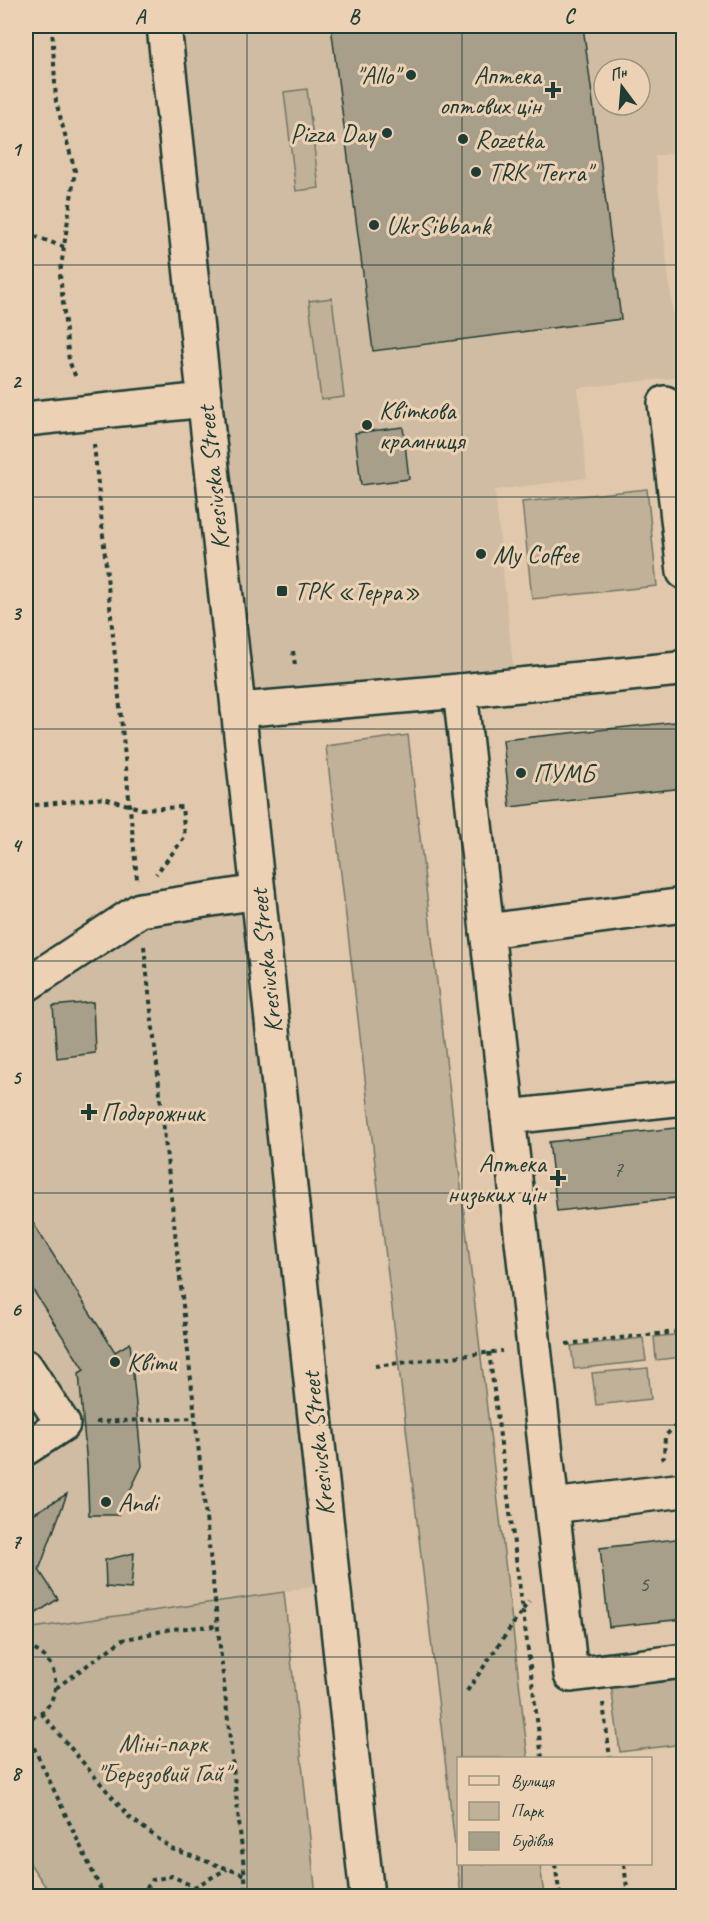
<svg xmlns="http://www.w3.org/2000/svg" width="709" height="1922" viewBox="0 0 709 1922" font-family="Caveat,sans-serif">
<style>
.built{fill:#d0bca2;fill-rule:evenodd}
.green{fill:#c0b198;stroke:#707766;stroke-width:1.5}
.building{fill:#a79f89;stroke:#1f3d34;stroke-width:1.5}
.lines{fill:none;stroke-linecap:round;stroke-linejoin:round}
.minor-casing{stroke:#1f3d34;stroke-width:38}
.path{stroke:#1f3d34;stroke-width:4;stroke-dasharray:4.5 4.5;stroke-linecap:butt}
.minor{stroke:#edd1b4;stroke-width:33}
.grid{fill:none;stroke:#1f3d34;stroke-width:1.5;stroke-opacity:0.55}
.poi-dot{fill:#1f3d34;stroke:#edd1b4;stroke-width:2}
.labels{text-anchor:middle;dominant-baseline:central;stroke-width:6;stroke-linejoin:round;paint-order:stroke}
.number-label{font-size:22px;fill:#415649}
.poi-label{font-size:26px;fill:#1f3d34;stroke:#edd1b4;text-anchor:start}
.street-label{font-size:26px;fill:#1f3d34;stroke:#edd1b4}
.park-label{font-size:26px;fill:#2f493e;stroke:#edd1b4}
.neatline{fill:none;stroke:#1f3d34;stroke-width:2}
.grid-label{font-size:20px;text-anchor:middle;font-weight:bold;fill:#1f3d34}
</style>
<rect width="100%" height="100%" fill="#e1c8ac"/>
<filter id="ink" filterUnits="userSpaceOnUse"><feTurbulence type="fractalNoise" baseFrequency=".0167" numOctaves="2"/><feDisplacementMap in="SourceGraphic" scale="12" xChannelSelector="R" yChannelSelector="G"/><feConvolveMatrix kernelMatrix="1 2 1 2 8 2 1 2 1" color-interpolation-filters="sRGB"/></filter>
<g filter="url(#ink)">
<g class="built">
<path d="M 181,26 L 683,26 L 683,152 L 655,156 L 680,377 L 578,388 L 587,478 L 495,490 L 517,705 L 254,729 ZM 604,69 L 640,69 L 640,105 L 604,105 Z"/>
<path d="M 258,892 L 333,1582 L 284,1592 L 26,1629 L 26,985 L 140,910 Z"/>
</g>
<g class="green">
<path d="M 307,89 L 319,188 L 296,191 L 284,92 Z"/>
<path d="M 332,298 L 344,397 L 321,400 L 309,301 Z"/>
<path d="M 647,489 L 657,586 L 532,599 L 522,502 Z"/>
<path d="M 408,735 L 528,1758 L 458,1758 L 458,1864 L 540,1864 L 544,1896 L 461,1896 L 326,746 Z"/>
<path d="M 683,1334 L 683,1357 L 656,1360 L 654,1337 Z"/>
<path d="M 643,1338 L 646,1361 L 574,1369 L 571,1346 Z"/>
<path d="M 648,1368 L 651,1399 L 596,1405 L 592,1373 Z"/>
<path d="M 284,1592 L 316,1896 L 52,1896 L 26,1858 L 26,1629 Z"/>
<path d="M 683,1668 L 683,1744 L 620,1752 L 610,1678 Z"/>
</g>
<g class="building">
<path d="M 331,26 L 583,26 L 621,319 L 373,351 Z"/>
<path d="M 403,427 L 409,479 L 361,485 L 355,433 Z"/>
<path d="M 684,721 L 684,788 L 510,807 L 503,740 Z"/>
<path d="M 93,1002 L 95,1053 L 57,1058 L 53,1006 Z"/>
<path d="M 684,1127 L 684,1197 L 557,1211 L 549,1142 Z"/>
<path d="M 26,1212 L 115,1352 L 130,1343 L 142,1466 L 118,1515 L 89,1515 L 87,1466 L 79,1373 L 84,1370 L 26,1279 Z"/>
<path d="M 67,1494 L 39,1570 L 58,1599 L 26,1620 L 26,1518 Z"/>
<path d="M 684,1538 L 684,1619 L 609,1627 L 600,1548 Z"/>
<path d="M 134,1553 L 131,1589 L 106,1587 L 105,1560 Z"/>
</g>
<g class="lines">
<g class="minor-casing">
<g id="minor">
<path d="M 164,26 L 367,1896"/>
<path d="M 665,403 L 684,572"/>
<path d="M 26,419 L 205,400"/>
<path d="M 460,691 L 679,669 L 684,666"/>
<path d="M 238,710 L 460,691 L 571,1675 L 684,1661"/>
<path d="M 487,931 L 684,905"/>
<path d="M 26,985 L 140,910 L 258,892"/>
<path d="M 508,1117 L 684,1098"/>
<path d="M 26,1367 L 63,1424 L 26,1448"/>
<path d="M 552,1506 L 684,1490"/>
</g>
</g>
<g class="path">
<path d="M 52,26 L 56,102 L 75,171 L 60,274 L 69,361 L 77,380"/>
<path d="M 26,233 L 64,247"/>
<path d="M 94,444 L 137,879"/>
<path d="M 293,651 L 295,665"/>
<path d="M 26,806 L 104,798 L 142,809 L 182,807 L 185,837 L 156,874"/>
<path d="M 144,946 L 247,1896"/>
<path d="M 566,1344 L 684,1331"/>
<path d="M 489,1352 L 542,1758"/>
<path d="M 375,1366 L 502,1351"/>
<path d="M 96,1422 L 195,1418"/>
<path d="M 661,1459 L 664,1457 L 665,1436 L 684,1418"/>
<path d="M 26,1647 C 65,1656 65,1711 26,1719"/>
<path d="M 56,1688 L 122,1640 L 171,1629 L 218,1626"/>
<path d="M 467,1691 L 529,1601"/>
<path d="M 603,1703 L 610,1758"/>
<path d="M 41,1713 L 129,1817 L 172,1849 L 245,1875"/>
<path d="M 26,1731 L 104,1896"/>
<path d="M 555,1864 L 560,1896"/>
<path d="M 624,1864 L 628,1896"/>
<path d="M 141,1896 L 152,1880 L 172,1876 L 194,1887"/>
<path d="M 178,1896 L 227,1869"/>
</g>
<use href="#minor" class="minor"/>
</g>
</g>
<path class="grid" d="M 247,26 L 247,1896M 462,26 L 462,1758M 26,265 L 684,265M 26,497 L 684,497M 26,729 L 684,729M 26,961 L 684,961M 26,1193 L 684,1193M 26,1425 L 684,1425M 26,1657 L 684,1657M 462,1864 L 462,1896"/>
<g class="poi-dot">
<circle cx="411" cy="75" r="6"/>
<path d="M550 81h6v6h6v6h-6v6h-6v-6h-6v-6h6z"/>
<circle cx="387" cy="133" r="6"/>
<circle cx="463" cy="139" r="6"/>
<circle cx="476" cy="172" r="6"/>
<circle cx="374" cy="225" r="6"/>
<circle cx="367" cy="425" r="6"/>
<circle cx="481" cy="554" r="6"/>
<rect x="276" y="585" width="12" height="12" rx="3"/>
<circle cx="521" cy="773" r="6"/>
<path d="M86 1103h6v6h6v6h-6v6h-6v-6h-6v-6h6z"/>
<path d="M555 1169h6v6h6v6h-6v6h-6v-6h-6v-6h6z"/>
<circle cx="115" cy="1362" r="6"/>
<circle cx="106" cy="1502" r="6"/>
</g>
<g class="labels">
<g class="number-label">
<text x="618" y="1169">7</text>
<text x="644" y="1584">5</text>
</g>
<g class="poi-label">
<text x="399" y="75" text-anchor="end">"Аllo"</text>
<text x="541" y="75" text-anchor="end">Аптека<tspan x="541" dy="30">оптових цін</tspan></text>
<text x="375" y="133" text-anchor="end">Pizza Day</text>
<text x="475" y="139">Rozetka</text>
<text x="488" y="172">TRK "Terra"</text>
<text x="386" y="225">UkrSibbank</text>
<text x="379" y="410">Квіткова<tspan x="379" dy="30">крамниця</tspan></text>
<text x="493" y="554">My Coffee</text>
<text x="294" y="591">ТРК «Терра»</text>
<text x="533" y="773">ПУМБ</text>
<text x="101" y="1112">Подорожник</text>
<text x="546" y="1163" text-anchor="end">Аптека<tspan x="546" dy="30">низьких цін</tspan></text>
<text x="127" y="1362">Квіти</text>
<text x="118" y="1502">Andi</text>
</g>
<g class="street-label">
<text transform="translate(213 478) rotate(-96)">Kresivska Street</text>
<text transform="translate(266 961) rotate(-96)">Kresivska Street</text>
<text transform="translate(318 1444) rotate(-96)">Kresivska Street</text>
</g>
<g class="park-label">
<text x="163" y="1743">Міні-парк<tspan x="163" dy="30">"Березовий Гай"</tspan></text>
</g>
</g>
<rect width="709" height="1922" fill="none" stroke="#edd1b4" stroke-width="66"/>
<rect x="457" y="1757" width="195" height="108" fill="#edd1b4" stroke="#9b9681" stroke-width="1.5"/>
<rect x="469" y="1776" width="30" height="9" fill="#edd1b4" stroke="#9b9681" stroke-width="1.5"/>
<text x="511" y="1787" font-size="18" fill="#1f3d34">Вулиця</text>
<rect x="469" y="1802" width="30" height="18" fill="#c0b198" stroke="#9b9681" stroke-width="1.5"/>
<text x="511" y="1817" font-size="18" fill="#1f3d34">Парк</text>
<rect x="469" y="1832" width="30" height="18" fill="#a79f89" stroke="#9b9681" stroke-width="1.5"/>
<text x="511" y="1847" font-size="18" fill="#1f3d34">Будівля</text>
<g transform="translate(622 87) rotate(344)"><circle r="28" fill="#edd1b4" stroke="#9b9681" stroke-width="1.5"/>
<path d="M0-4.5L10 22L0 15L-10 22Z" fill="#1f3d34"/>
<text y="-9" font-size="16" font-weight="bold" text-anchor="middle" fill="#1f3d34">Пн</text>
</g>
<rect x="33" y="33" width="643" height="1856" class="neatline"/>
<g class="grid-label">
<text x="140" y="23">A</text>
<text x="354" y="23">B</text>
<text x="569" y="23">C</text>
<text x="16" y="156">1</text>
<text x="16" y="388">2</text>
<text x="16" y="620">3</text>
<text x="16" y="852">4</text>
<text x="16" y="1084">5</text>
<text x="16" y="1316">6</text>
<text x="16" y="1548">7</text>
<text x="16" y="1780">8</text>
</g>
</svg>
